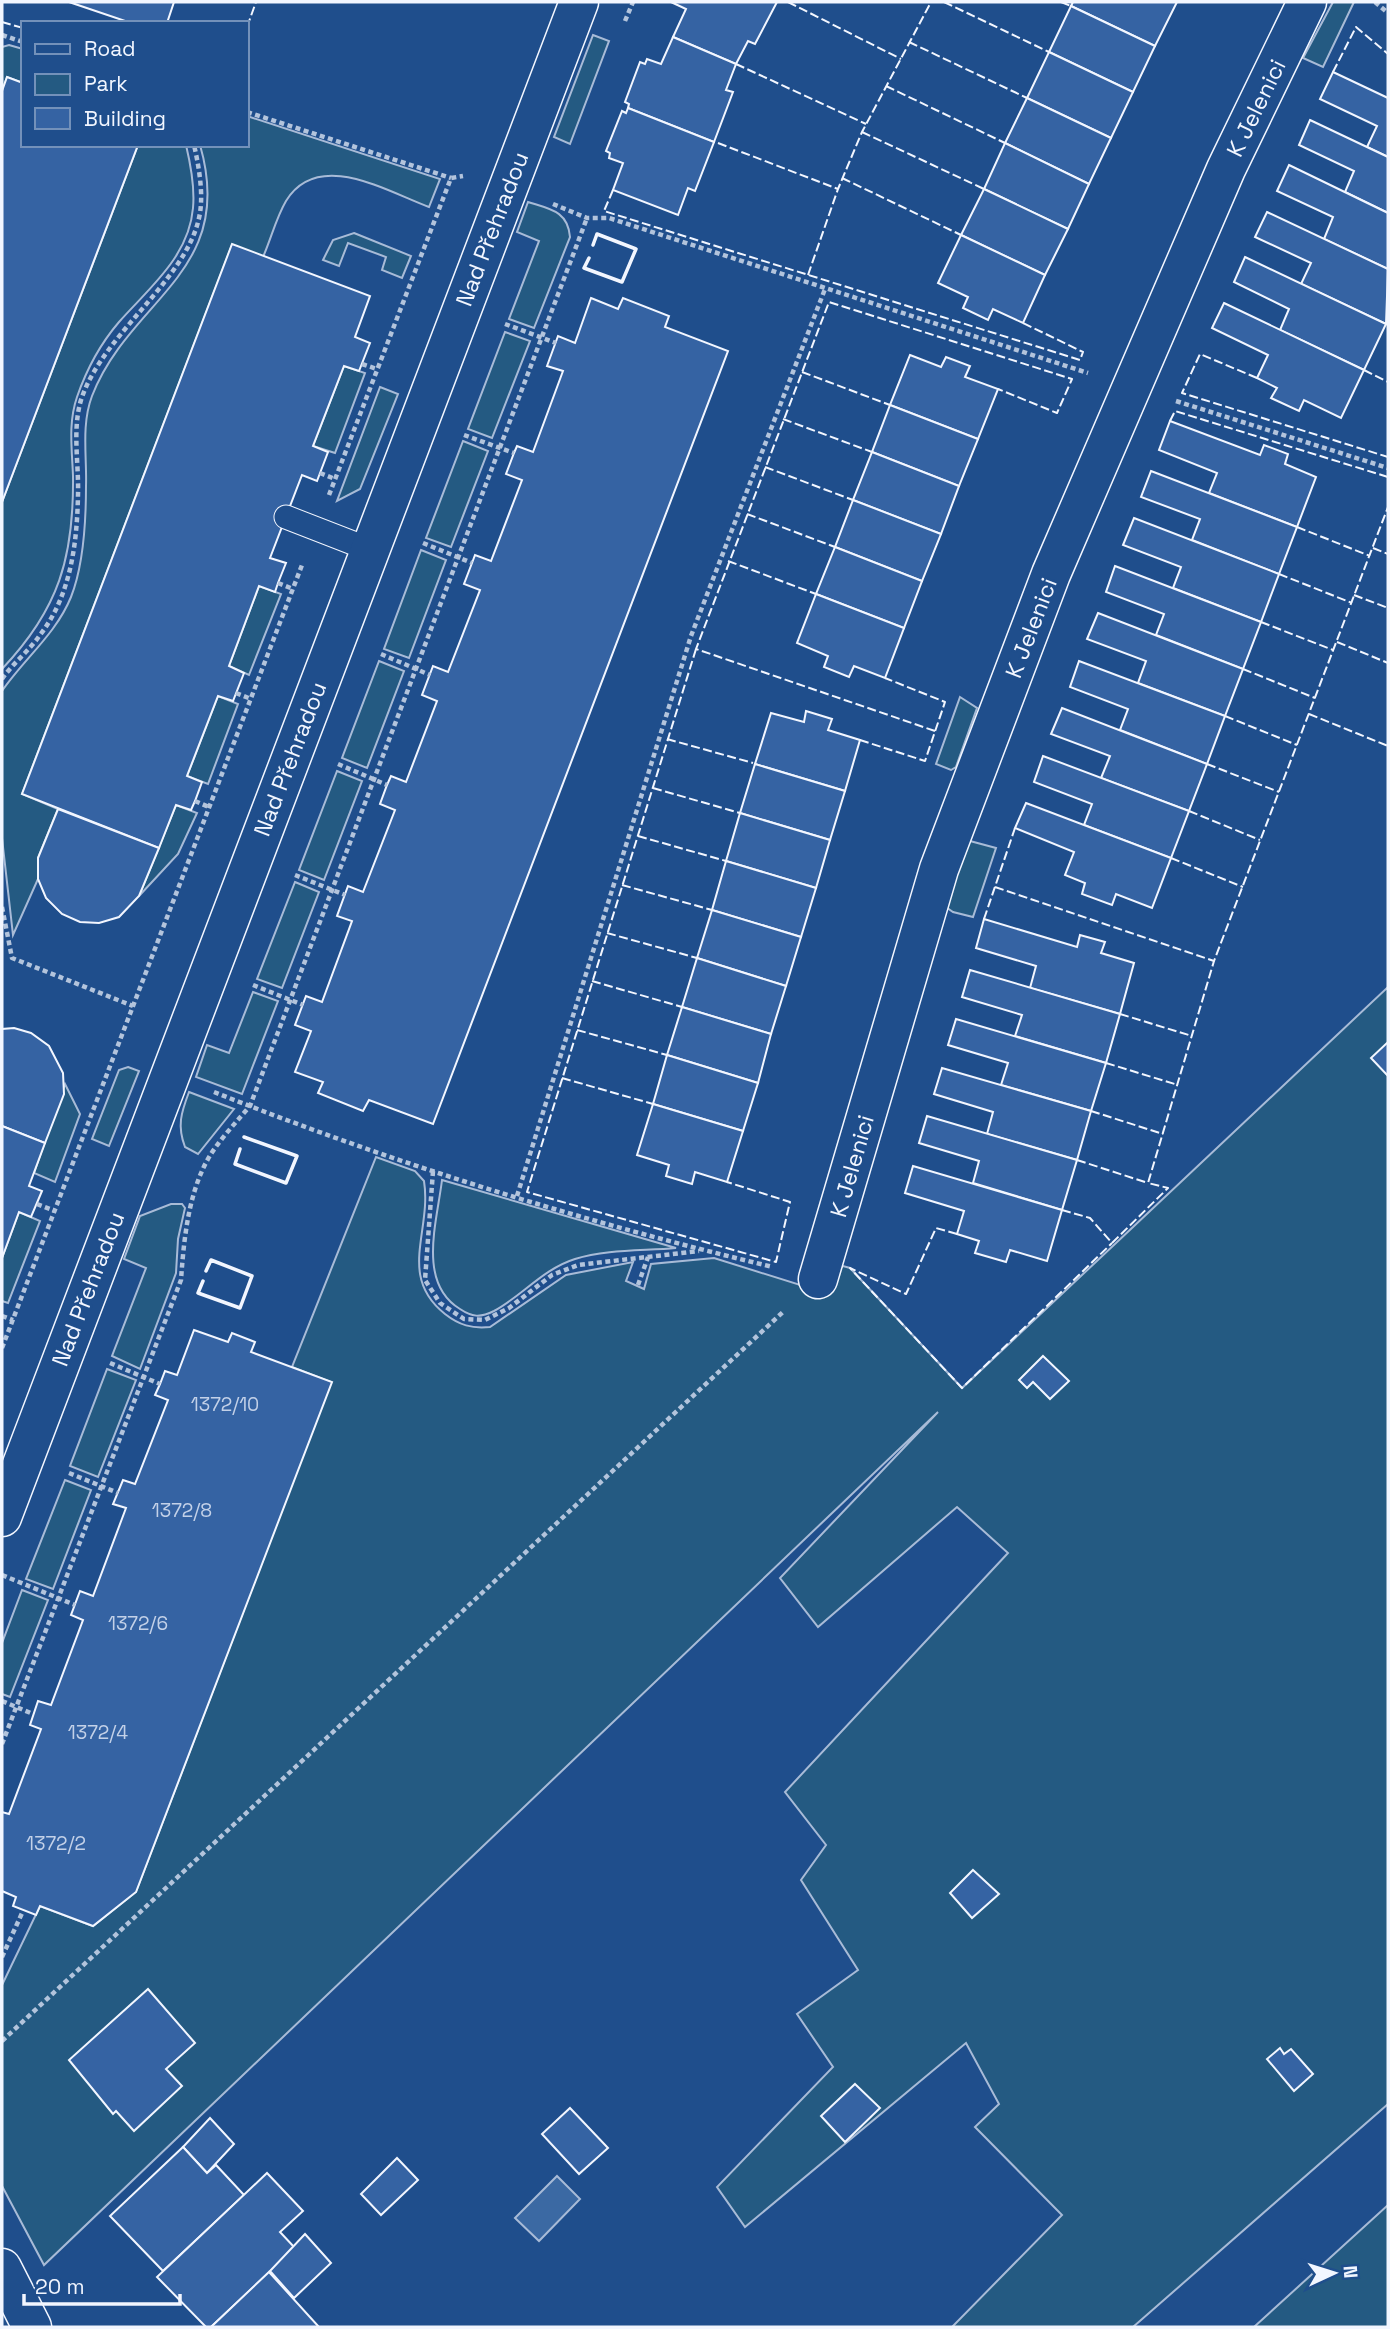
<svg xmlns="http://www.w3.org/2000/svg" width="1390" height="2329" viewBox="0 0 1390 2329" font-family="'Space Grotesk',sans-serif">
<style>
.green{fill:#245a82;stroke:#a8bbd7;stroke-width:2}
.water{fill:#3b69a3;stroke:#a8bbd7;stroke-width:2}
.building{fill:#3563a3;stroke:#f2f6ff;stroke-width:2}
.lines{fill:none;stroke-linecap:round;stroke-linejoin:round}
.lane-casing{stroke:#f2f6ff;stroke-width:25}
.street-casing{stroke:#f2f6ff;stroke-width:41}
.path{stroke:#b3c4dc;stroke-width:4.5;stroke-dasharray:5 3.5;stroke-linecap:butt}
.lane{stroke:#1f4e8c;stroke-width:23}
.street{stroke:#1f4e8c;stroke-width:38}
.fence{stroke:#f2f6ff;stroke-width:2;stroke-dasharray:9 3.5;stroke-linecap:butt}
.wall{stroke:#f2f6ff;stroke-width:3.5}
.labels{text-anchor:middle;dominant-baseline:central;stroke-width:5;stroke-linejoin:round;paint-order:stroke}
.number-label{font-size:19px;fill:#c3d1e8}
.street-label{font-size:23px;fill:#f2f6ff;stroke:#1f4e8c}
</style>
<rect width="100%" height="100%" fill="#1f4e8c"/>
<g class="green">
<path d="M 1333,2 L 1354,2 L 1323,67 L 1303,58 Z"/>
<path d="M 593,35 L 609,41 L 570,144 L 554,137 Z"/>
<path d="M 9,45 L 23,49 L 23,83 L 7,77 L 2,91 L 2,47 Z"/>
<path d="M 247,116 L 440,179 L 429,207 C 386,191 318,149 286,201 C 276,218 271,239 263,257 L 232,245 L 22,794 L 58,809 L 38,858 L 38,879 L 13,935 L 2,838 L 2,691 C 24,659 56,634 71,597 C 84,564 86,521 86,486 C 87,457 81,425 92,396 C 130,298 237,273 200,145 L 247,145 Z"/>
<path d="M 138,145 L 186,145 C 191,166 195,187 193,208 C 189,257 148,289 119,322 C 101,343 86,371 77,397 C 68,423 72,449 73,476 C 74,557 59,609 2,669 L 2,502 Z"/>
<path d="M 528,202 C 550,209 568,211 570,237 L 534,328 L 509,319 L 539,241 L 517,232 Z"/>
<path d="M 354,233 L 411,256 L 402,278 L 382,270 L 386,257 L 348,243 L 339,266 L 323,260 L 333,240 Z"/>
<path d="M 505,332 L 530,341 L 492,438 L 468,429 Z"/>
<path d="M 344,366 L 365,373 L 335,453 L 313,446 Z"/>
<path d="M 380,387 L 398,394 L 360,489 L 337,501 Z"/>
<path d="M 463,441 L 488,451 L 451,547 L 426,538 Z"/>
<path d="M 421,550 L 446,560 L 409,658 L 384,649 Z"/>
<path d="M 259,586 L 281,594 L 249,675 L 229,666 Z"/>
<path d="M 379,661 L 404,671 L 367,768 L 342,758 Z"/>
<path d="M 218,696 L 238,704 L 208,784 L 187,776 Z"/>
<path d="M 960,697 L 977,708 L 956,767 L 951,770 L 936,764 Z"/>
<path d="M 337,771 L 362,781 L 324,880 L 299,870 Z"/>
<path d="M 176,805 L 197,813 L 178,854 L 139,896 Z"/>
<path d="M 970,841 L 996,848 L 973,917 L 953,912 L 943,905 Z"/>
<path d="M 295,882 L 319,892 L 282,988 L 257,979 Z"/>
<path d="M 1388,987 L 1388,2104 L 1133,2327 L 952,2327 L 1062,2215 L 975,2127 L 999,2104 L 966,2043 L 745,2227 L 717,2187 L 833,2067 L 797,2014 L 858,1970 L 801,1880 L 826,1845 L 785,1792 L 1008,1553 L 957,1507 L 818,1627 L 780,1578 L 938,1412 L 44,2265 L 2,2186 L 2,1985 L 40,1906 L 93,1926 L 136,1892 L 331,1382 L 292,1367 L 376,1157 L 415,1171 L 424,1181 C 432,1231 397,1276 445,1314 C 459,1325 472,1329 490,1327 L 566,1275 L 633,1262 L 626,1281 L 644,1289 L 651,1264 L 714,1258 L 816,1290 L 843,1266 L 850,1268 L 962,1388 Z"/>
<path d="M 253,992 L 278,1001 L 242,1094 L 196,1077 L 207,1045 L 229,1053 Z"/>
<path d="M 128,1067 L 139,1071 L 109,1146 L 92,1139 L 119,1070 Z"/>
<path d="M 65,1084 L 80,1114 L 55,1182 L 34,1173 Z"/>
<path d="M 189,1092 L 234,1109 L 198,1154 L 185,1147 C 177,1126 181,1113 189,1092 Z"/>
<path d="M 442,1180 L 676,1248 C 644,1251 606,1249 575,1259 C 543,1269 522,1296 494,1311 C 480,1318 472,1317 460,1309 C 417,1283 437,1222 442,1180 Z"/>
<path d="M 171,1204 L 182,1204 L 185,1208 L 178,1239 L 176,1273 L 140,1369 L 112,1356 L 146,1268 L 124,1259 L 140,1216 Z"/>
<path d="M 19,1212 L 40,1221 L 8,1303 L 2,1301 L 2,1258 Z"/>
<path d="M 107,1369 L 136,1380 L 98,1477 L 70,1466 Z"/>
<path d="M 65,1480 L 91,1490 L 53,1589 L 26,1579 Z"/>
<path d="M 22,1590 L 48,1600 L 10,1697 L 2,1694 L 2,1643 Z"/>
<path d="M 1388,2205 L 1388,2327 L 1254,2327 Z"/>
</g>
<path class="water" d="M 557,2176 L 580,2199 L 539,2241 L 515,2218 Z"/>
<g class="building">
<path d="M 69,2 L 174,2 L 167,23 L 131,23 Z"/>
<path d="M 671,2 L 777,2 L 755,44 L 748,41 L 736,64 L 673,37 L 686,9 Z"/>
<path d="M 1073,2 L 1177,2 L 1155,46 L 1071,6 Z"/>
<path d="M 1071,6 L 1155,46 L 1133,92 L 1049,52 Z"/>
<path d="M 673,37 L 736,64 L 726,90 L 733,92 L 714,142 L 628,108 L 629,104 L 625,102 L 640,62 L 645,64 L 647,59 L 661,64 Z"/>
<path d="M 1049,52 L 1133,92 L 1111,138 L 1027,98 Z"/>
<path d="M 1333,72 L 1388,98 L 1388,157 L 1367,147 L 1377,126 L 1320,99 Z"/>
<path d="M 7,77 L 23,83 L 23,145 L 138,145 L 2,502 L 2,91 Z"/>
<path d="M 1027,98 L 1111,138 L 1089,184 L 1005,143 Z"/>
<path d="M 628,108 L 714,142 L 695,191 L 688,188 L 678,215 L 613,190 L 623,163 L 609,158 L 610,153 L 606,151 L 622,111 L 626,113 Z"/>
<path d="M 1310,120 L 1388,157 L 1388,213 L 1345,192 L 1354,171 L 1299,145 Z"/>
<path d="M 1005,143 L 1089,184 L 1068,229 L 984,189 Z"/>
<path d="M 1289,165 L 1388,213 L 1388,269 L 1324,239 L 1333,217 L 1277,191 Z"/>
<path d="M 984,189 L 1068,229 L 1045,275 L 961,235 Z"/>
<path d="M 1267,212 L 1388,269 L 1386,324 L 1301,284 L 1311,263 L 1255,237 Z"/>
<path d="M 961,235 L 1045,275 L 1023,323 L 993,309 L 988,320 L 963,308 L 968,297 L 938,283 Z"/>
<path d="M 232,244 L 370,296 L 355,337 L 370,343 L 359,371 L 344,366 L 313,446 L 328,452 L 317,481 L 302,475 L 270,558 L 286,563 L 278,583 L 275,592 L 259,586 L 229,666 L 244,673 L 233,701 L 218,696 L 187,776 L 202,782 L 195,801 L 191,810 L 176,805 L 159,848 L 22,794 Z"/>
<path d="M 1245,257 L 1386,324 L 1364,370 L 1280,330 L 1289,309 L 1234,282 Z"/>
<path d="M 591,298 L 618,309 L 623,298 L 669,316 L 665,327 L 728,351 L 433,1124 L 369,1100 L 363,1111 L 318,1093 L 323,1082 L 295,1072 L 311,1031 L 295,1025 L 306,996 L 322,1002 L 352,921 L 337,916 L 348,886 L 363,892 L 395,810 L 380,804 L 387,785 L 391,776 L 406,782 L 437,701 L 422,695 L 433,666 L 448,672 L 480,590 L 464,584 L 472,563 L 475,555 L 491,561 L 522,480 L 506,474 L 514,453 L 517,446 L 533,452 L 563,371 L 547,366 L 558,336 L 575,343 Z"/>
<path d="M 1224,303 L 1364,370 L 1341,418 L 1304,400 L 1299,411 L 1271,398 L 1277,388 L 1257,378 L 1268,355 L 1212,328 Z"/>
<path d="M 910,355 L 941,367 L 946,357 L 970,366 L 965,377 L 998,389 L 978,439 L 890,405 Z"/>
<path d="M 890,405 L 978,439 L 959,486 L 872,452 Z"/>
<path d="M 1170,421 L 1260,455 L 1264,445 L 1288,454 L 1285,464 L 1316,477 L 1297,527 L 1209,493 L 1217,473 L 1159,450 Z"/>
<path d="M 872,452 L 959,486 L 941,534 L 853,500 Z"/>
<path d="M 1151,471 L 1297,527 L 1279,574 L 1192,540 L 1200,519 L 1141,497 Z"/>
<path d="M 853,500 L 941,534 L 922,581 L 835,547 Z"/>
<path d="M 1134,518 L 1279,574 L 1261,622 L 1173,588 L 1181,567 L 1123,545 Z"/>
<path d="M 835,547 L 922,581 L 904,628 L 816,594 Z"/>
<path d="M 1115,566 L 1261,622 L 1243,669 L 1156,635 L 1164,614 L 1106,592 Z"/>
<path d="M 816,594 L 904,628 L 885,678 L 854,666 L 849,677 L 824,667 L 828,656 L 797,643 Z"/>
<path d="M 1098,613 L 1243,669 L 1225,716 L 1138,683 L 1146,661 L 1087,639 Z"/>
<path d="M 1079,661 L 1225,716 L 1207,764 L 1120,730 L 1128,709 L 1070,687 Z"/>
<path d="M 1062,708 L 1207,764 L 1189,811 L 1101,778 L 1110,756 L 1051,734 Z"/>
<path d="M 806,711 L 832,719 L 828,730 L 860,740 L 845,791 L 755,764 L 771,713 L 804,722 Z"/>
<path d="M 1043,756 L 1189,811 L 1171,858 L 1084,825 L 1092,804 L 1034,782 Z"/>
<path d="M 755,764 L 845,791 L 830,840 L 740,813 Z"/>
<path d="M 1026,803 L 1171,858 L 1152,908 L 1116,894 L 1112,905 L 1082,894 L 1085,883 L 1065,875 L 1074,852 L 1015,828 Z"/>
<path d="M 58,809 L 159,848 L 139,896 L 119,917 L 99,923 L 80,922 L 62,914 L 46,898 L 38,879 L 38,858 Z"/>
<path d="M 740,813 L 830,840 L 816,888 L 726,861 Z"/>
<path d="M 726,861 L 816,888 L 801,937 L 712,910 Z"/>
<path d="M 712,910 L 801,937 L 786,986 L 697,958 Z"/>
<path d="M 984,919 L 1077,947 L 1080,935 L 1105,942 L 1101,953 L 1134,963 L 1120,1014 L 1030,988 L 1036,966 L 976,948 Z"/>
<path d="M 697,958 L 786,986 L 771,1034 L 682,1007 Z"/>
<path d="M 970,970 L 1120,1014 L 1106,1063 L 1015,1036 L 1022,1015 L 962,997 Z"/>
<path d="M 682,1007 L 771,1034 L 758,1083 L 667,1055 Z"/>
<path d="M 956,1019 L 1106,1063 L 1091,1111 L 1001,1085 L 1008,1063 L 948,1045 Z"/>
<path d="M 14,1028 L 31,1033 L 49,1046 L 63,1073 L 64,1094 L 45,1143 L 2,1126 L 2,1029 Z"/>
<path d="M 1388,1042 L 1388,1076 L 1371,1058 Z"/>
<path d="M 667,1055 L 758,1083 L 743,1131 L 653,1104 Z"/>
<path d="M 942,1068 L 1091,1111 L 1077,1160 L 987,1134 L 993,1112 L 934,1094 Z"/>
<path d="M 653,1104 L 743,1131 L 727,1182 L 695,1172 L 692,1184 L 666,1176 L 669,1165 L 637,1155 Z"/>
<path d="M 927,1116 L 1077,1160 L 1062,1210 L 973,1183 L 979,1161 L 919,1143 Z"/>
<path d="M 2,1126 L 45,1143 L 29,1186 L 42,1191 L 31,1217 L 19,1212 L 2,1258 Z"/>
<path d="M 913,1166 L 1062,1210 L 1047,1261 L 1010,1250 L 1006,1262 L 975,1253 L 979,1241 L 957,1234 L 964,1211 L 905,1193 Z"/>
<path d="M 194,1330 L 228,1342 L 232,1333 L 255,1342 L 251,1352 L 332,1382 L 136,1892 L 93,1926 L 40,1906 L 36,1915 L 13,1906 L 16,1897 L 2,1891 L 2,1812 L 9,1814 L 41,1729 L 30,1725 L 38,1701 L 51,1705 L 83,1620 L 71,1615 L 80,1591 L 93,1596 L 126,1508 L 113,1504 L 123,1480 L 135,1484 L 168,1400 L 155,1395 L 160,1384 L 165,1371 L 177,1375 Z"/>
<path d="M 1043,1356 L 1069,1381 L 1050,1399 L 1033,1382 L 1027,1388 L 1019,1380 Z"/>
<path d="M 973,1870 L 999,1894 L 972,1918 L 950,1893 Z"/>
<path d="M 148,1989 L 195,2043 L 166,2069 L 182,2086 L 134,2131 L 116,2111 L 113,2114 L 69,2060 Z"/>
<path d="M 1280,2048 L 1284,2054 L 1291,2049 L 1313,2074 L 1294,2091 L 1267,2059 Z"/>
<path d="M 855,2084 L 880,2108 L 845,2142 L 821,2116 Z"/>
<path d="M 570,2108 L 608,2148 L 579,2174 L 542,2134 Z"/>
<path d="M 210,2118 L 234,2144 L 207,2173 L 183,2147 Z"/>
<path d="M 183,2147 L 207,2173 L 216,2165 L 244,2195 L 163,2271 L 110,2216 Z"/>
<path d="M 397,2158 L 418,2180 L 381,2215 L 361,2194 Z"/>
<path d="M 267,2173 L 303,2211 L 280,2232 L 295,2248 L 211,2327 L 206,2327 L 157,2277 Z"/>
<path d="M 305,2234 L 331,2263 L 294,2298 L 270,2271 Z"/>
<path d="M 269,2272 L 319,2327 L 211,2327 Z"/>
</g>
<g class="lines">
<g class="lane-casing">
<path id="lane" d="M 286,517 L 371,550"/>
</g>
<g class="street-casing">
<g id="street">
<path d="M 818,1279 L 939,869 L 1051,574 L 1226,169 L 1307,2"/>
<path d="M 2,1517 L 579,2"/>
<path d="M 2,2268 L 32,2327"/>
</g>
</g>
<g class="path">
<path d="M 1375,2 L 1388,13"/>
<path d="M 625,21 L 633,2"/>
<path d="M 2,35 L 23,42"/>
<path d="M 247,112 L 451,178"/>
<path d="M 553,204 L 587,218 L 609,218 L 1088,373"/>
<path d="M 505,324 L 556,343"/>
<path d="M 362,364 L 377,369"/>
<path d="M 1176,401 L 1388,468"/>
<path d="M 464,435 L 514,453"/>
<path d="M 320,473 L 335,479"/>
<path d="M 329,495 L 451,178 L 463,176"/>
<path d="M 423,543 L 472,563"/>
<path d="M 278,583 L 293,589"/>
<path d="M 381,654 L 430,675"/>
<path d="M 2,679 C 13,663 29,651 40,635 C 71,595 77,543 78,495 C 79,464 72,430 81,400 C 104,329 198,274 201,203 C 202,185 198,162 194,145"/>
<path d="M 236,693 L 251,699"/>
<path d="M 338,764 L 387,785"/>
<path d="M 195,801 L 209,807"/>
<path d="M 295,875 L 345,895"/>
<path d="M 2,907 L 12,958 L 133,1006"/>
<path d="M 253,985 L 303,1005"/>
<path d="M 214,1092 C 395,1164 584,1222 773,1267"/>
<path d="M 433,1171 L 425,1280 L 440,1303 L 464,1319 L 485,1320 L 509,1308 L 552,1275 L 578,1265 L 699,1251"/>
<path d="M 517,1196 L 691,636 L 825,289"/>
<path d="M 37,1204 L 55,1211"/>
<path d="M 638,1285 L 648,1257"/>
<path d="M 2,1316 L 13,1320"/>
<path d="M 2,1348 L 302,565"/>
<path d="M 110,1363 L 160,1384"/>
<path d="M 69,1473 L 118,1493"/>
<path d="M 2,1575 L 75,1605"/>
<path d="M 2,1701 L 33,1714"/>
<path d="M 2,1744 L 181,1280 C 184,1237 189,1184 215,1148 C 225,1134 238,1120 250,1106 L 587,218"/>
<path d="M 2,1957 L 23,1911"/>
<path d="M 2,2041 L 784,1311"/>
</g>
<use href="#lane" class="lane"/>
<use href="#street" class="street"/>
<g class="fence">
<path d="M 788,2 L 901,59"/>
<path d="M 944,2 L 1049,52"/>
<path d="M 1061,2 L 1071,6"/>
<path d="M 2,22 L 23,28"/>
<path d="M 247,27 L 256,2"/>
<path d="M 909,42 L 1027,98"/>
<path d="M 736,64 L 866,124"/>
<path d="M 1333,72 L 1356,27 L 1388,54"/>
<path d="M 886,86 L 1005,143"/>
<path d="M 862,132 L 984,189"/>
<path d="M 718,143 L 838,189"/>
<path d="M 842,178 L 961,235"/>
<path d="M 613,190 L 604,211 L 1080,360 L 1083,352 L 1023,323"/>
<path d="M 808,275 L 838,189 L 862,132 L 931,2"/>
<path d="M 1364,370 L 1388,382"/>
<path d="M 802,372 L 890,405"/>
<path d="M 1257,378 L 1200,354 L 1182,393 L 1388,457"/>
<path d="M 783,419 L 872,452"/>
<path d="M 1170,421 L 1175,411 L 1388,477"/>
<path d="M 765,467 L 853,500"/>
<path d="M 747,514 L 835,547"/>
<path d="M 1297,527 L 1370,556"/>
<path d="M 1373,548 L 1388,554"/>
<path d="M 728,561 L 816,594"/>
<path d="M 1279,574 L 1352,603"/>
<path d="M 1354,595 L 1388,608"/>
<path d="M 1261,622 L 1333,650"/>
<path d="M 1337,642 L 1388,663"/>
<path d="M 696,649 L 527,1192 L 776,1262 L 790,1202 L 727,1182"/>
<path d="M 1243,669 L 1315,698"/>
<path d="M 1309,714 L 1388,746"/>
<path d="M 1225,716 L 1297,745"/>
<path d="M 935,731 L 696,649 L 829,302 L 1072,379 L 1057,413 L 998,389"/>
<path d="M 667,739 L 753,763"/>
<path d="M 860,740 L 925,761 L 945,702 L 885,678"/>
<path d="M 1207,764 L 1279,792"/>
<path d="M 653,788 L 740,813"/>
<path d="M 1189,811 L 1260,840"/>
<path d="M 638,836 L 726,861"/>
<path d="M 1171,858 L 1243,887"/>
<path d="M 622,885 L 712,910"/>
<path d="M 995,887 L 1214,961 L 1388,507"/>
<path d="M 984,919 L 1015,828"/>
<path d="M 607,933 L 697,958"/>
<path d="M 592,981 L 682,1007"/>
<path d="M 1120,1014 L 1192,1036"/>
<path d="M 577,1030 L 667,1055"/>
<path d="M 1106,1063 L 1178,1085"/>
<path d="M 562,1078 L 653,1104"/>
<path d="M 1091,1111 L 1163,1134"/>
<path d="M 1077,1160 L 1148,1183"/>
<path d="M 1062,1210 L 1090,1218 L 1112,1243 L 1168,1188 L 1148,1183 L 1214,961"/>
<path d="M 957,1234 L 936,1228 L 906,1294 L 850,1268 L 962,1388 L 1112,1243"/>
</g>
<g class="wall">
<path d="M 589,258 L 584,268 L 622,282 L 636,249 L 597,234 L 593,245"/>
<path d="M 240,1149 L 235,1164 L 286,1183 L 297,1156 L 244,1137"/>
<path d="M 203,1281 L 198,1293 L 240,1308 L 252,1276 L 211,1260 L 206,1271"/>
</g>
</g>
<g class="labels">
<g class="number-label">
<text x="225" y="1404">1372/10</text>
<text x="182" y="1510">1372/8</text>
<text x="138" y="1623">1372/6</text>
<text x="98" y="1732">1372/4</text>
<text x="56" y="1843">1372/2</text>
</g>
<g class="street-label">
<text transform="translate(1256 108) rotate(-64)">K Jelenici</text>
<text transform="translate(492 229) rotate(-69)">Nad Přehradou</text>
<text transform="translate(1031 628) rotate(-69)">K Jelenici</text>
<text transform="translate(290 759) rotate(-69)">Nad Přehradou</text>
<text transform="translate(852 1166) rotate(-74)">K Jelenici</text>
<text transform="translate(88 1289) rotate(-69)">Nad Přehradou</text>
</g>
</g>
<rect width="1390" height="2329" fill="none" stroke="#f2f6ff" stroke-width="7"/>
<rect x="21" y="21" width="228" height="126" fill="#1f4e8c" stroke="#7391ba" stroke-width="2"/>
<rect x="35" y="44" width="35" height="10" fill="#1f4e8c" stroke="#7391ba" stroke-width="2"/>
<text x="84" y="56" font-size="21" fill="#f2f6ff">Road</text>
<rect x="35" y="74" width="35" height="21" fill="#245a82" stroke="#7391ba" stroke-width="2"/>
<text x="84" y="91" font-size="21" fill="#f2f6ff">Park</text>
<rect x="35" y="108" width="35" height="21" fill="#3563a3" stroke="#7391ba" stroke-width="2"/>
<text x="84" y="126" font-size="21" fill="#f2f6ff">Building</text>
<g transform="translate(1334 2273) rotate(86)" stroke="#1f4e8c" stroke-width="5" paint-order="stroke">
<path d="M0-5L12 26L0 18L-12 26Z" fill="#f2f6ff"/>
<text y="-10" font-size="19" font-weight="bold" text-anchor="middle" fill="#f2f6ff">N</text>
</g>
<path d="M24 2294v10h156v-10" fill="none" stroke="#f2f6ff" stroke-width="3.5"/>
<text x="35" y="2294" font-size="21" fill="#f2f6ff" stroke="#1f4e8c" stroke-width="5" paint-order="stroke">20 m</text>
</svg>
